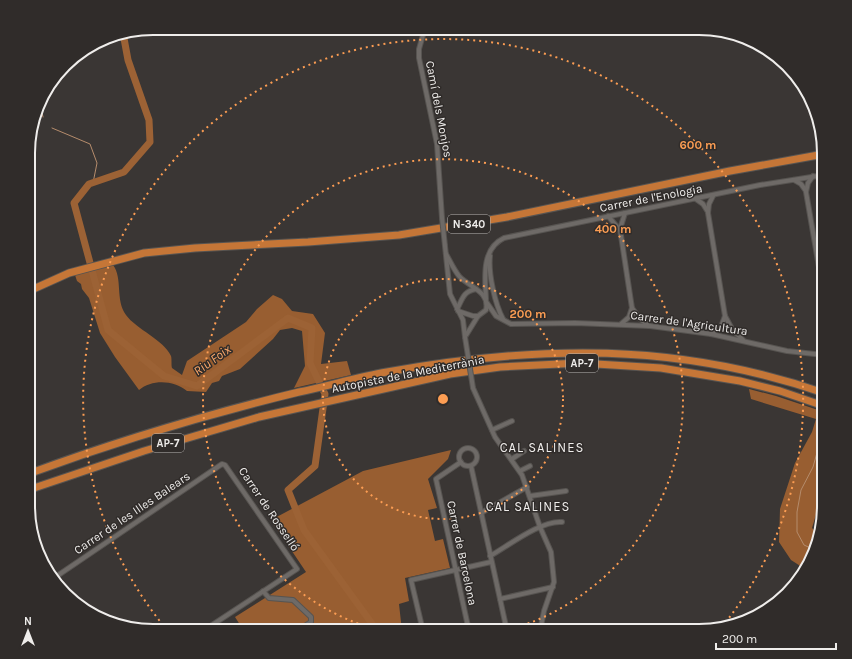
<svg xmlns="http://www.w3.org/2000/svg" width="852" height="659" viewBox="0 0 852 659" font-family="Karla,sans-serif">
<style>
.forest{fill:#985e31}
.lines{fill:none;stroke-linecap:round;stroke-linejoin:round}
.stream{stroke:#b58c6c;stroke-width:1}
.river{stroke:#9c6235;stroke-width:7}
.street-casing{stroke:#575451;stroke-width:6}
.highway-casing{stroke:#575451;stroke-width:9}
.street{stroke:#6e6a67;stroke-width:4}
.highway{stroke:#c57637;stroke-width:7}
.street-bridge-casing{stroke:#575451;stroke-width:6;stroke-linecap:butt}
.street-bridge{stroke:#6e6a67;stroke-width:4}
.ring{fill:none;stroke:#fc9d53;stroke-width:2;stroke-dasharray:2 4}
.labels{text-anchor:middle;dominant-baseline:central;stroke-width:3;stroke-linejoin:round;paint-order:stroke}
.shield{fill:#302c2a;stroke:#b6b3b1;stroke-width:1}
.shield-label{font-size:11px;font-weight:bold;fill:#efedeb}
.street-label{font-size:12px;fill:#efedeb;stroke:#302c2a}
.water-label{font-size:13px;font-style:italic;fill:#fda96a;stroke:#302c2a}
.neighbourhood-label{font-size:13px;letter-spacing:1px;fill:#efedeb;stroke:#302c2a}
.rim{fill:none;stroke:#efedeb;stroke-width:2}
.centre{fill:#fc9d53;stroke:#302c2a;stroke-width:2}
.ring-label{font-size:12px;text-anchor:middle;font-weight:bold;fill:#fc9d53;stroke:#302c2a;stroke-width:3;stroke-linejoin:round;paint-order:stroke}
</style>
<rect width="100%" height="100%" fill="#3a3634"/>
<g class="forest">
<path d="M 113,265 C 123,278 115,300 126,315 C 136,329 164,340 171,356 C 172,359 171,365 172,368 L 182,375 L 187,361 L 246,322 L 257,309 L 273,295 L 282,299 L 292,311 L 313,314 L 325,333 L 321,364 L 347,361 L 351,375 L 294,388 L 305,366 L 302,331 L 292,328 L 280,330 L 273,339 L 240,369 L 222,376 L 219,381 L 212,383 L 206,392 L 187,391 C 174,380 152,379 139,390 L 115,357 L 100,333 L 89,298 L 82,289 L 81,284 L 77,281 L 75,275 Z"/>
<path d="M 749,389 L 776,396 L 824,412 L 824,496 L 818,508 L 812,528 L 819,535 L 815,554 L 805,569 L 791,560 L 779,542 L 780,509 L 795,463 L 812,432 L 816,419 L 751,399 Z"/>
<path d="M 451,450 L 448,459 L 428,479 L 437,508 L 428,510 L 435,541 L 443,539 L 450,568 L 405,578 L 409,601 L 399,604 L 402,631 L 244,631 L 235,617 L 306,572 L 271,520 L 363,471 Z"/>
</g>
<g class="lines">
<g class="stream">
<path d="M 40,104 L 43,117"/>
<path d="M 52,128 L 90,144 L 97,163 L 93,183"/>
<path d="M 815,550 L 804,545 L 797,532 L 797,512 L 801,490 L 813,467 L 820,442 L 824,438"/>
</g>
<path class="river" d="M 123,33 L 128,60 L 149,120 L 150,142 L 124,172 L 89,184 L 74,203 L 108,330 L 164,376 L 197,386 L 288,318 L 312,328 L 310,363 L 325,394 L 315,466 L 288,490 L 304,530 L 373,625 L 372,631"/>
<g class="street-casing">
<g id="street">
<path d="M 425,28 L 419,49 L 419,58 L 437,144 L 442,218"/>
<path d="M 813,176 L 808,183 L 806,192 L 824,296"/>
<path d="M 794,180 L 801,184 L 806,191"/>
<path d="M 713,196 L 709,204 L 708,213 L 725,316 L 732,329 L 743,340"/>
<path d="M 696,199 L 703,204 L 708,212"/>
<path d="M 625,213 L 620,229 L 632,308 L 640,319 L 649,326"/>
<path d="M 608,216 L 619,229"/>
<path d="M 445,246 L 450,294 L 463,320 L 465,337"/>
<path d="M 446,254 C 450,261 454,270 459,276 C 470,288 490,291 486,310 L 478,316 L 465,337"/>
<path d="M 490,256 C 488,273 495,304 503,319"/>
<path d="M 486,299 C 485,278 481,249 504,238 L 760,185 L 824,175"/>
<path d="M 487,303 L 496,316 L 511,324 L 575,323 L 650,326 L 711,334 L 787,351 L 824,355"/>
<path d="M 457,309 C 463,299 462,292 476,289"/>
<path d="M 458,311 L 473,316 L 478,316"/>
<path d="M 621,324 L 629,317 L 632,308"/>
<path d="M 711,334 L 721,327 L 725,316"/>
<path d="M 473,388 L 495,437 L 522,475 L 540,527 L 551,552 L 554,582 L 544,611 L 540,631"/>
<path d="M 492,430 L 512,421"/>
<circle cx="468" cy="457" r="9"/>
<path d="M 512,459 L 524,451"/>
<path d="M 461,462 L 436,479 L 469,631"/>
<path d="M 471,466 L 507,631"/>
<path d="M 520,471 L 530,466"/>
<path d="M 530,496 L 566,491"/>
<path d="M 481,513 L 527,487"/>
<path d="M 490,556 C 508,546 541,520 562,522"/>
<path d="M 54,578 L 222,464 L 225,465 L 297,569 L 203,631"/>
<path d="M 263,591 L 269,598 L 293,600 L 311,617 L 311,622 L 297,631"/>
<path d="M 500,599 L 553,587"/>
<path d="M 423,631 L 411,580 L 491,562"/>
</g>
</g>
<g class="highway-casing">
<g id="highway">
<path d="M 29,291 L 69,273 L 144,253 L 195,248 L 308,242 L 399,235 L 507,217 L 730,171 L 824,154"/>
<path d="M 28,474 C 117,441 208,414 299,392 C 328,386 358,377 387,372 C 539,345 676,342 824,393"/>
<path d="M 28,490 L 144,451 L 259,417 L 450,374 L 500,367 L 580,363 L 661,368 L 740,381 L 780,391 L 824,406"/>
</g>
</g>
<use href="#street" class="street"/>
<use href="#highway" class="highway"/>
<g class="street-bridge-casing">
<g id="street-bridge">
<path d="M 442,218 L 445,246"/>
<path d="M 465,337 L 473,388"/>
</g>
</g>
<use href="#street-bridge" class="street-bridge"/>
</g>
<g class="ring">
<circle cx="443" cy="399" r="120"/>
<path d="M381 631A240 240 0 1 1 505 631"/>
<path d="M167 630A360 360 0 1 1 725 623"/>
</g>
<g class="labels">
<g class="shield">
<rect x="448" y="215" width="42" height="18" rx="3"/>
<rect x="566" y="354" width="32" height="18" rx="3"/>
<rect x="152" y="434" width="32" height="18" rx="3"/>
</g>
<g class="shield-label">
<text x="469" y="224">N-340</text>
<text x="582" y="363">AP-7</text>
<text x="168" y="443">AP-7</text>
</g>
<g class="street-label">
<text transform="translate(439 109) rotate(79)">Camí dels Monjos</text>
<text transform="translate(651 198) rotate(-11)">Carrer de l'Enologia</text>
<text transform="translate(689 323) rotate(8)">Carrer de l'Agricultura</text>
<text transform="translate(408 374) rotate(-11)">Autopista de la Mediterrània</text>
<text transform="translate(269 509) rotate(56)">Carrer de Rosselló</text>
<text transform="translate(132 513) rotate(-34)">Carrer de les Illes Balears</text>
<text transform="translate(462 553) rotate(78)">Carrer de Barcelona</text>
</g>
<g class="water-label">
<text transform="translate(212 360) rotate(-36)">Riu Foix</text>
</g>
<g class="neighbourhood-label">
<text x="542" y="447">CAL SALINES</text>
<text x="528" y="506">CAL SALINES</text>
</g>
</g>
<path d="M0 0H852V659H0ZM153 35H699A118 118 0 0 1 817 153V506A118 118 0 0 1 699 624H153A118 118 0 0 1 35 506V153A118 118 0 0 1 153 35Z" fill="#302c2a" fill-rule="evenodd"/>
<path class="rim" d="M153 35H699A118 118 0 0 1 817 153V506A118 118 0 0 1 699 624H153A118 118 0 0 1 35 506V153A118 118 0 0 1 153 35Z"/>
<circle cx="443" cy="399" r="6" class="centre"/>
<g class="ring-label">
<text x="698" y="149">600 m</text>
<text x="613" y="233">400 m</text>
<text x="528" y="318">200 m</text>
</g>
<g transform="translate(28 631)" stroke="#302c2a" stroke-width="3" paint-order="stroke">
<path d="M0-3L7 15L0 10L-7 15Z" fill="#efedeb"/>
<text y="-6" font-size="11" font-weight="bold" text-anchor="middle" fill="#efedeb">N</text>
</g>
<path d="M716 643v6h120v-6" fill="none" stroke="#efedeb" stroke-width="2"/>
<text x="722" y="643" font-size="12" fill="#efedeb" stroke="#302c2a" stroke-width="3" paint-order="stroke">200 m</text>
</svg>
